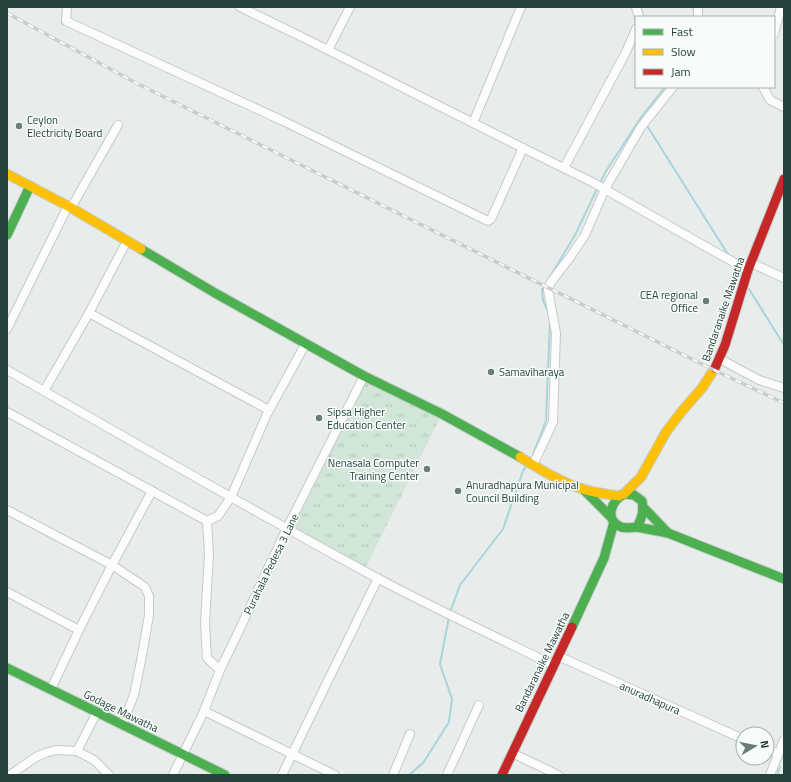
<svg xmlns="http://www.w3.org/2000/svg" width="791" height="782" viewBox="0 0 791 782" font-family="'Titillium Web',sans-serif">
<style>
.grass{fill:url(#grass-tufts)}
.lines{fill:none;stroke-linecap:round;stroke-linejoin:round}
.stream{stroke:#a9d4db;stroke-width:2}
.street-casing{stroke:#c5cac8;stroke-width:10}
.fast-casing{stroke:#c3cbc8;stroke-width:11}
.slow-casing{stroke:#c3cbc8;stroke-width:11}
.jam-casing{stroke:#c3cbc8;stroke-width:11}
.street{stroke:#fcfcfc;stroke-width:8}
.fast{stroke:#4caf50;stroke-width:9}
.slow{stroke:#ffc107;stroke-width:9}
.jam{stroke:#c62828;stroke-width:9}
.rail-casing{stroke:#c9cdcc;stroke-width:3.5}
.rail{stroke:#f7fbf9;stroke-width:2;stroke-dasharray:6;stroke-linecap:butt}
.poi-dot{fill:#697e78;stroke:#f7fbf9;stroke-width:1.5}
.labels{text-anchor:middle;dominant-baseline:central;stroke-width:3;stroke-linejoin:round;paint-order:stroke}
.poi-label{font-size:11px;fill:#24423a;stroke:#f7fbf9;text-anchor:start}
.street-label{font-size:11px;fill:#24423a;stroke:#f7fbf9}
</style>
<defs>
<pattern id="grass-tufts" width="24" height="20" patternUnits="userSpaceOnUse"><rect width="24" height="20" fill="#d1e6d8"/><path d="M3 7l-1-3M5 7V3M7 7l1-3M15 17l-1-3M17 17v-4M19 17l1-3" fill="none" stroke="#b3c6ba"/></pattern>
</defs>
<rect width="100%" height="100%" fill="#e8edeb"/>
<path class="grass" d="M 364,376 L 442,414 L 364,571 L 287,528 Z"/>
<g class="lines">
<g class="stream">
<path d="M 693,7 L 695,13 L 694,17"/>
<path d="M 646,124 L 729,256"/>
<path d="M 600,183 L 606,171 L 642,116 L 665,87"/>
<path d="M 735,266 L 740,275"/>
<path d="M 550,277 L 575,235 L 598,187"/>
<path d="M 548,281 L 542,290 L 543,300 L 548,312"/>
<path d="M 749,289 L 784,345"/>
<path d="M 533,454 L 546,421 L 550,320"/>
<path d="M 450,612 L 452,607 L 460,585 L 503,529 L 523,471 L 526,466"/>
<path d="M 409,775 L 423,763 L 449,722 L 452,699 L 440,664 L 449,617"/>
<path d="M 777,775 L 780,767"/>
</g>
<g class="street-casing">
<g id="street">
<path d="M 67,7 L 66,21 L 281,120 L 488,221 L 491,219 L 523,148"/>
<path d="M 240,7 L 306,39 L 523,148 L 594,183 L 717,253 L 748,270"/>
<path d="M 636,7 L 639,17"/>
<path d="M 698,17 L 698,7"/>
<path d="M 774,34 L 781,7"/>
<path d="M 328,50 L 350,7"/>
<path d="M 763,87 L 770,100 L 784,107"/>
<path d="M 473,123 L 521,7"/>
<path d="M 564,168 L 626,52 L 636,29"/>
<path d="M 71,208 L 118,125"/>
<path d="M 751,263 L 784,278"/>
<path d="M 89,313 L 269,410"/>
<path d="M 7,329 L 68,206"/>
<path d="M 720,359 L 759,380 L 784,388"/>
<path d="M 7,370 C 130,440 253,511 377,578 C 435,609 495,636 553,665"/>
<path d="M 44,391 L 89,313 L 127,241"/>
<path d="M 7,412 L 207,521 L 218,516 L 231,497 L 267,414 L 306,343"/>
<path d="M 533,465 L 553,422 L 556,333 L 548,290 L 551,282 L 571,256 L 585,235 L 605,189 L 641,127 L 673,87"/>
<path d="M 7,510 L 112,565 L 145,587 L 149,596 L 149,615 L 141,661 L 134,695 L 122,725"/>
<path d="M 207,521 L 209,553 L 205,624 L 207,658 L 220,670"/>
<path d="M 7,592 L 79,630"/>
<path d="M 558,656 L 743,739"/>
<path d="M 51,689 L 79,630 L 112,565 L 152,491"/>
<path d="M 204,711 L 335,775"/>
<path d="M 767,749 L 778,754"/>
<path d="M 77,751 L 97,712"/>
<path d="M 512,753 L 558,775"/>
<path d="M 10,775 L 36,757 L 45,753 L 56,750 L 77,751 L 94,760 L 109,775"/>
<path d="M 173,775 L 204,711 L 220,670 L 236,637 L 287,528 L 364,376"/>
<path d="M 282,775 L 378,578"/>
<path d="M 393,775 L 410,734"/>
<path d="M 447,775 L 479,705"/>
<path d="M 770,775 L 784,740"/>
</g>
</g>
<g class="fast-casing">
<g id="fast">
<path d="M 7,235 L 30,186"/>
<path d="M 141,249 L 215,293 L 364,376 L 442,414 L 520,457"/>
<path d="M 584,490 L 611,517"/>
<path d="M 624,494 L 634,495 L 642,501 C 644,511 642,518 637,527 C 632,527 626,529 621,527 C 604,520 611,501 624,494 Z"/>
<path d="M 644,508 L 668,533"/>
<path d="M 637,527 L 668,533 L 784,579"/>
<path d="M 572,627 L 604,558 L 614,522"/>
<path d="M 7,668 L 225,775"/>
</g>
</g>
<g class="slow-casing">
<g id="slow">
<path d="M 7,174 L 68,206 L 141,249"/>
<path d="M 520,457 C 538,468 562,483 583,489 C 594,493 607,494 619,496"/>
<path d="M 624,494 L 641,477 L 666,432 L 682,411 L 702,388 L 715,368"/>
</g>
</g>
<g class="jam-casing">
<g id="jam">
<path d="M 715,368 L 725,345 L 748,270 L 784,179"/>
<path d="M 502,775 L 572,627"/>
</g>
</g>
<use href="#street" class="street"/>
<use href="#fast" class="fast"/>
<use href="#slow" class="slow"/>
<use href="#jam" class="jam"/>
<g class="rail-casing">
<path id="rail" d="M 7,13 L 138,84 L 714,370 L 784,403"/>
</g>
<use href="#rail" class="rail"/>
</g>
<g class="poi-dot">
<circle cx="19" cy="126" r="4"/>
<circle cx="706" cy="301" r="4"/>
<circle cx="491" cy="372" r="4"/>
<circle cx="319" cy="418" r="4"/>
<circle cx="427" cy="469" r="4"/>
<circle cx="458" cy="491" r="4"/>
</g>
<g class="labels">
<g class="poi-label">
<text x="27" y="120">Ceylon<tspan x="27" dy="13">Electricity Board</tspan></text>
<text x="698" y="295" text-anchor="end">CEA regional<tspan x="698" dy="13">Office</tspan></text>
<text x="499" y="372">Samaviharaya</text>
<text x="327" y="412">Sipsa Higher<tspan x="327" dy="13">Education Center</tspan></text>
<text x="419" y="463" text-anchor="end">Nenasala Computer<tspan x="419" dy="13">Training Center</tspan></text>
<text x="466" y="485">Anuradhapura Municipal<tspan x="466" dy="13">Council Building</tspan></text>
</g>
<g class="street-label">
<text transform="translate(723 309) rotate(-71)">Bandaranaike Mawatha</text>
<text transform="translate(271 564) rotate(-64)">Purahala Pedesa 3 Lane</text>
<text transform="translate(542 662) rotate(-64)">Bandaranaike Mawatha</text>
<text transform="translate(650 698) rotate(24)">anuradhapura</text>
<text transform="translate(121 711) rotate(26)">Godage Mawatha</text>
</g>
</g>
<rect width="791" height="782" fill="none" stroke="#24423a" stroke-width="16"/>
<rect x="635" y="16" width="140" height="72" fill="#f7fbf9" stroke="#a3b1ad"/>
<rect x="643" y="29" width="20" height="6" fill="#4caf50" stroke="#a3b1ad"/>
<text x="671" y="36" font-size="12" fill="#24423a">Fast</text>
<rect x="643" y="49" width="20" height="6" fill="#ffc107" stroke="#a3b1ad"/>
<text x="671" y="56" font-size="12" fill="#24423a">Slow</text>
<rect x="643" y="69" width="20" height="6" fill="#c62828" stroke="#a3b1ad"/>
<text x="671" y="76" font-size="12" fill="#24423a">Jam</text>
<g transform="translate(755 746) rotate(80)"><circle r="19" fill="#f7fbf9" stroke="#a3b1ad"/>
<path d="M0-3L7 15L0 10L-7 15Z" fill="#697e78"/>
<text y="-6" font-size="11" font-weight="bold" text-anchor="middle" fill="#24423a">N</text>
</g>
</svg>
